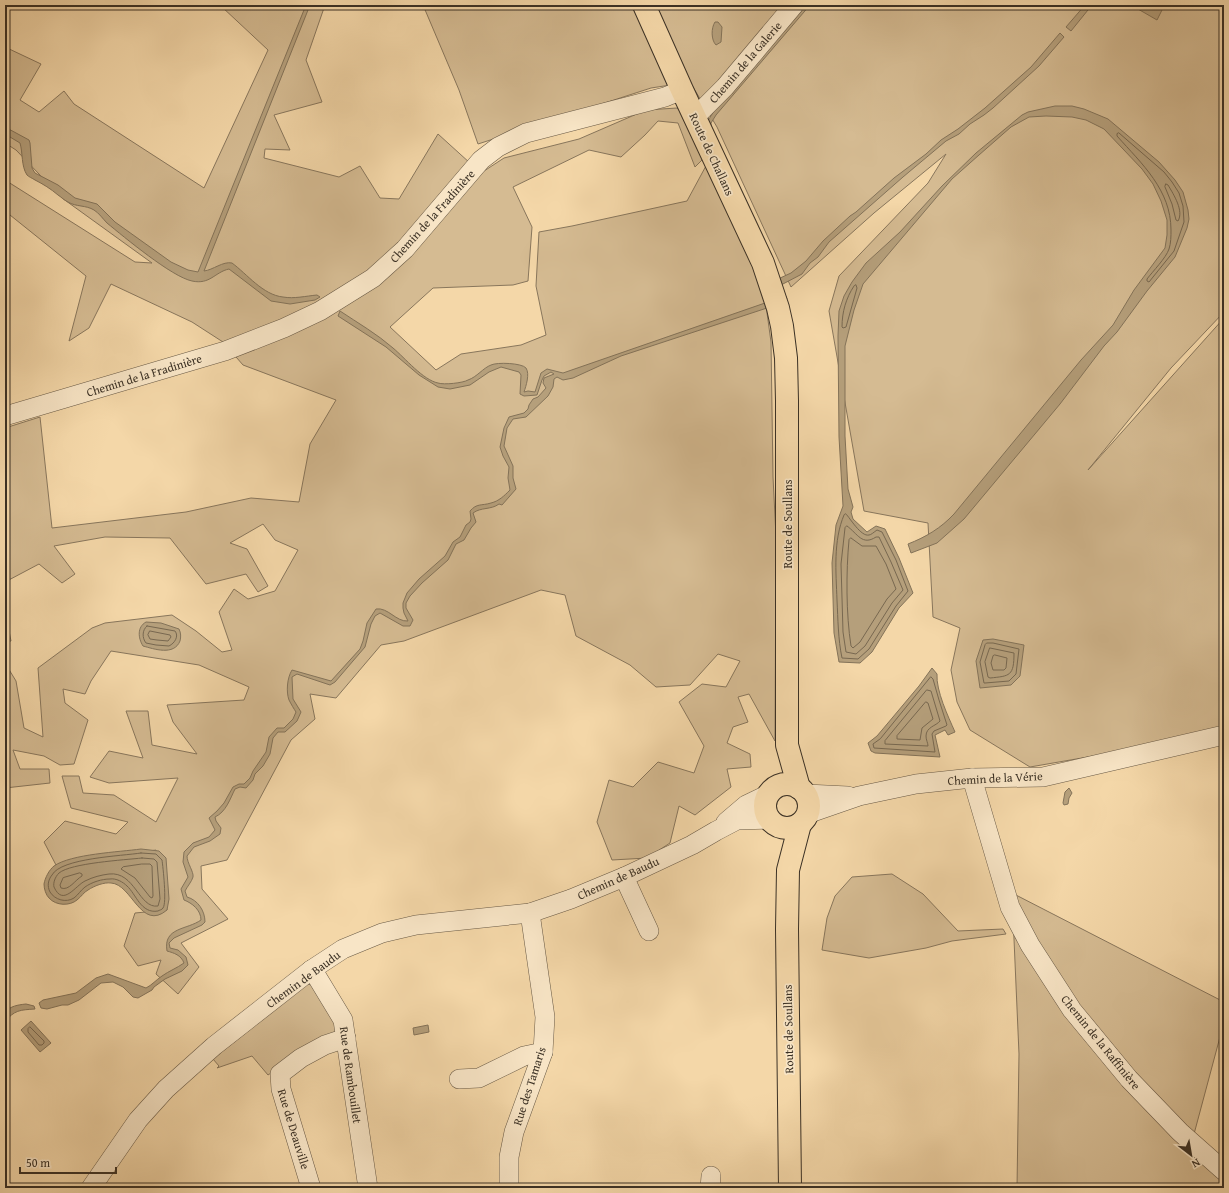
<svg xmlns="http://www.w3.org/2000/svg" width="1229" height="1193" viewBox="0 0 1229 1193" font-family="'Gentium Book Plus',serif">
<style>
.green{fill:#d5bb92;stroke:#88765c}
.water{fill:#b59f7b;stroke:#847359}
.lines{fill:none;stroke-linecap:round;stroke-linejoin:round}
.shore{stroke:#786850;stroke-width:1}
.minor-casing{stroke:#695a46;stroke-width:20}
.major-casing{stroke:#3b3125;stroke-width:24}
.minor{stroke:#f8e5c6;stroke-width:19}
.major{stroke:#f4d7a8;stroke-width:22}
.labels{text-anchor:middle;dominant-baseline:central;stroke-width:3.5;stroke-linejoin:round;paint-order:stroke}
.street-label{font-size:12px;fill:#3b3125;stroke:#f8e5c6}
</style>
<rect width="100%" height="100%" fill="#f4d7a8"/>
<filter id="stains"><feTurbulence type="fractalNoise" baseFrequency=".005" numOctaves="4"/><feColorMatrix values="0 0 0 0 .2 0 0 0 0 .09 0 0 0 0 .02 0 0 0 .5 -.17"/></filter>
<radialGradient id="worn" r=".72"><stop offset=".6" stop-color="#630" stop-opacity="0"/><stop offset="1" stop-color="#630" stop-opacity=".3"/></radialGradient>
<g class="green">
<path d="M 222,5 L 325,5 L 306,60 L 322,102 L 274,115 L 290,150 L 265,149 L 264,158 L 339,177 L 360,166 L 380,198 L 399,199 L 438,134 L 481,173 L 504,158 L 579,139 L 646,110 L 677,108 L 689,121 L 702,160 L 695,167 L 678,123 L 658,121 L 645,135 L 621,157 L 589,150 L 513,187 L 532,227 L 528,281 L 513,285 L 433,288 L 390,327 L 436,370 L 461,354 L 521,345 L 546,335 L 536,286 L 539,232 L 572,226 L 687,201 L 707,164 L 764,291 L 771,342 L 773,477 L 776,536 L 775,741 L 749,694 L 738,697 L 748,722 L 733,727 L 727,743 L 750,754 L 751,767 L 727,769 L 731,787 L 695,815 L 679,806 L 670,843 L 647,858 L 612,860 L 597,822 L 609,780 L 633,787 L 658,762 L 694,773 L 704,746 L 679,702 L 702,684 L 726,687 L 740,661 L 718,654 L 690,685 L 656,687 L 630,665 L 576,636 L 565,595 L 541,590 L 404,641 L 381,645 L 336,698 L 310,694 L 315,719 L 291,740 L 227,860 L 201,866 L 202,889 L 228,919 L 181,943 L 199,967 L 178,994 L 156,974 L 161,960 L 138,966 L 124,946 L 135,913 L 167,910 L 156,850 L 56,865 L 44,842 L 65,821 L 116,834 L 128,822 L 71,808 L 62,776 L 79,776 L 83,793 L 114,795 L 156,822 L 178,778 L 109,783 L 90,777 L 109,751 L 143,758 L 126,711 L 148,711 L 152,745 L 197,754 L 173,722 L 167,705 L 244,700 L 249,687 L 199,665 L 111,651 L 91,681 L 85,694 L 63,689 L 65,703 L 88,720 L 74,764 L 60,765 L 44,756 L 13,750 L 20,769 L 49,769 L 50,783 L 5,788 L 5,663 L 16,681 L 24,728 L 43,737 L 38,668 L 92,628 L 105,623 L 172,615 L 196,631 L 222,652 L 232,650 L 219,612 L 234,589 L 248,599 L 275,591 L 298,550 L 275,540 L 263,524 L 230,543 L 247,549 L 268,586 L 258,592 L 246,574 L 206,584 L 170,538 L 105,537 L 54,546 L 75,574 L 62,583 L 39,564 L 5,582 L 5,428 L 40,417 L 52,528 L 186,512 L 251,498 L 299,502 L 310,444 L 336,400 L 243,365 L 223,342 L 192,322 L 111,284 L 89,328 L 69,341 L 86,276 L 5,211 L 5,180 L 135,262 L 152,263 L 62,198 L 16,150 L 5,143 L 5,47 L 41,64 L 20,100 L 39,112 L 64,91 L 74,104 L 204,188 L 268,50 L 222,7 Z"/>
<path d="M 423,5 L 1224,5 L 1224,312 L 1171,368 L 1088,470 L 1224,318 L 1224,727 L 1128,750 L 1030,767 L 970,730 L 957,702 L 951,670 L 960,628 L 933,617 L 928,523 L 864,511 L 829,311 L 839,276 L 928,183 L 946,154 L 874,213 L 791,287 L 717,127 L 690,82 L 651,88 L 478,144 L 459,90 Z"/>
<path d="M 5,610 L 11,641 L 5,642 Z"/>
<path d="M 892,874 L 923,894 L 958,931 L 1003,929 L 1006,934 L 952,941 L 926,948 L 869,958 L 822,950 L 827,918 L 835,896 L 852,877 Z"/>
<path d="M 1012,893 L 1224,1002 L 1224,1022 L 1190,1149 L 1224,1175 L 1224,1188 L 1017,1188 L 1019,1054 Z"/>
<path d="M 307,984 L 312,985 L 337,1028 L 333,1035 L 321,1039 L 268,1075 L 252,1056 L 217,1068 L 219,1066 L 213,1059 Z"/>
</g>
<g class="water">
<path d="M 306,5 L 310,5 L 204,271 C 213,270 223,261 232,263 C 247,274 263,295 283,297 C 294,299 306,296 317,295 L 320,297 L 315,300 L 290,304 L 271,301 L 229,269 C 215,272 210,285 192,281 C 172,277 124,237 107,223 C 103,219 99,213 94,210 C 86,205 76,207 68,202 C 64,200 61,197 58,195 C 51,189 43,184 35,180 C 32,178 29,177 27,175 C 21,166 23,153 20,143 L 5,134 L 5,127 L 29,140 L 30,143 L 32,168 L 35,173 L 58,185 L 75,198 L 97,204 L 115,222 L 171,262 L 188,270 L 198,272 Z"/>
<path d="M 805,5 L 810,5 L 716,115 L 711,123 L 711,128 L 778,279 L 791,273 L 806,261 L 823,241 L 850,216 L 856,212 L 894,178 L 926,154 L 941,140 L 958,129 L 985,108 L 1031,67 L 1060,33 L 1064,37 L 1039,66 L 993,108 L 984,115 L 970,124 L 959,134 L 946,141 L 903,177 L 829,242 L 818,257 L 810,263 L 802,274 L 781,285 L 787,299 L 784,301 L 707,122 L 718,105 Z"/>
<path d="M 1085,5 L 1092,5 L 1071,31 L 1066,27 Z"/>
<path d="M 1131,5 L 1164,5 L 1164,6 L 1157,20 Z"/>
<path d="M 715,22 L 718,22 L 722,27 L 721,42 L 716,45 C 711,40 711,28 715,22 Z"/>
<path d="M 1055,106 L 1072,106 L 1084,109 L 1108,119 L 1159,162 L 1175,180 L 1183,192 L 1188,210 L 1189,219 L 1187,228 L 1175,257 L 1147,291 L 1117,332 L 1104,346 L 1060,404 L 964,519 L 937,543 L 911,553 L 908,544 C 926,537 941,528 954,514 L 1081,360 L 1113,325 L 1134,290 L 1165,248 L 1167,235 L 1167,220 L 1161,201 L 1153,184 L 1142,169 L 1104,129 L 1086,120 L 1072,117 L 1046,116 L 1029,117 L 1011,127 L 979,155 L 952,179 L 863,284 L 854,310 L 845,346 L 845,436 L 848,489 L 853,507 L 851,512 L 853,519 L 867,532 L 876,526 L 885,529 L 899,558 L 913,593 L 899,608 L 872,652 L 860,663 L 839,662 L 834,633 L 832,563 L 836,525 L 843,506 L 839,437 L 838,336 L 839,311 L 844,296 L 852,282 L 866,263 L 900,232 L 942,186 L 976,153 L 1022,115 L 1028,112 Z"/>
<path d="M 765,303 L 767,308 L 621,356 L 573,378 L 563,380 L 557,377 L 554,379 L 553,387 L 548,396 L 526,417 L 513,419 L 507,428 L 504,446 L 513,466 L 513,478 L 516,489 L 502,505 L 499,504 C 491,510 481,507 473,513 L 476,522 L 471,528 L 464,540 L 456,544 L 448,560 L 422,583 L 410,596 L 406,603 L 406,608 L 413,620 L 410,626 L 403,626 L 380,613 L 375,616 L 371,624 L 365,647 L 335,682 L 330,685 L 297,674 L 292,677 L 293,699 L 301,712 L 297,721 L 285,732 L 278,732 L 273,738 L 270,754 L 263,766 L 255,774 L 253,780 L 246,788 L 240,787 L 235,789 C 230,799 226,812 215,817 L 216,821 L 221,828 L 220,834 L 210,841 L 194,847 L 187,856 C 187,863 194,872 193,877 C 192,881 187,887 185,891 L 187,897 C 198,900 205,911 205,922 L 202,925 L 174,938 L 169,943 L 170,948 L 178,950 L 186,957 L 188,965 L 182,971 L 165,979 L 154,987 L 152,990 L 138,998 L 133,997 L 123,987 L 113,982 L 101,983 L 79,1000 L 68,1005 L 62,1005 L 47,1009 L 41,1008 L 39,1003 L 43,1000 L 76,993 L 96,978 L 108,974 L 146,988 C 152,985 156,980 162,976 C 169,971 177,968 184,963 C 181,955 174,953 167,951 C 163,927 187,930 201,920 C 201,910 192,903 184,900 L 181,889 L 188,877 L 183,862 L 184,852 L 193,843 L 209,837 L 215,830 L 209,818 L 217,811 L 224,803 L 233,787 L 239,784 L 244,784 L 250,778 L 253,771 L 266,752 L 269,737 L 277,728 L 284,728 L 293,719 L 296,712 C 294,709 291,704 289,700 C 286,692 287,678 292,670 L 331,681 L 360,649 L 363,641 L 367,623 L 376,609 C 388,607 396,622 408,621 L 404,613 L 403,608 L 403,603 L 407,593 L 419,579 L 445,556 L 453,542 L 460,537 L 466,525 L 470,522 L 471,519 L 470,511 C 477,503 481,506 491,503 C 499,501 504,496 510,490 L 508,478 L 509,467 L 503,456 L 500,447 L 504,428 L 509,417 L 524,413 L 528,409 L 529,405 L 533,399 L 538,397 L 546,388 L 543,383 L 544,378 L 554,374 L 551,372 L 544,376 L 542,380 L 537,395 L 524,396 L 520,394 L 521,375 L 519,372 L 501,367 L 489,372 L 470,385 L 450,389 L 438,387 L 419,375 L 386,347 L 338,316 L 340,311 C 358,323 377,334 393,348 C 405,358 423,380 438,383 C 444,385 463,383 468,380 C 477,377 483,368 491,365 C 497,362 522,363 526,368 C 530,374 526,386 524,392 L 528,391 L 535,392 L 541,373 L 547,369 L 563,373 Z"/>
<path d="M 146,622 L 161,623 L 179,629 C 181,633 181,637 180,641 C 174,656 154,649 143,646 C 138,638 137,627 146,622 Z"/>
<path d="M 993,639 L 1024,645 L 1020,676 L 1011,685 L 980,688 L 976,661 L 983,640 Z"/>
<path d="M 932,668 L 937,674 C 936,691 948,716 955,732 L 948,735 L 945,730 L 935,735 L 940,757 L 875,753 L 871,751 L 868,743 L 877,736 L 919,686 Z"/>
<path d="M 1069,788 L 1072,793 L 1069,798 L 1068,804 L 1064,805 L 1063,803 L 1065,792 Z"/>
<path d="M 141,849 L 159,851 L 166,858 L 169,899 L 167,910 C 141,932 132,884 111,883 C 104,882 94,886 88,890 C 84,892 81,897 77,900 C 70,906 56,906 49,898 C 46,895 44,889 44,884 C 45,878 49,870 54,866 C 71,854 119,852 141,849 Z"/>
<path d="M 26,1004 L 34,1006 L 35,1009 C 20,1010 14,1010 5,1022 L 5,1012 C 11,1006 17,1005 26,1004 Z"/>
<path d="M 31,1021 L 51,1043 L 40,1052 L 21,1030 Z"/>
<path d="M 428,1025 L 429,1032 L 414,1035 L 413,1028 Z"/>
</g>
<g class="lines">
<g class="shore">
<path d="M 1119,133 L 1164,172 L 1172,182 L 1179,193 L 1183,206 L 1184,222 L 1174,251 L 1149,282 L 1147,281 L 1147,279 C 1153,271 1166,258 1169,249 C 1171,243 1171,236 1171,230 C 1171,190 1142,164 1117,136 L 1117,134 Z"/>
<path d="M 1166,184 L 1168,185 C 1174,195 1184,211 1178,221 L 1176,220 L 1172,204 L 1165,187 Z"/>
<path d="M 856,285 L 857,288 L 846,327 L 843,328 L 842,327 C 842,312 846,298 854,286 Z"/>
<path d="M 846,514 C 850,518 861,537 869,535 C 871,535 874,532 877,530 L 882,532 L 896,560 L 908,591 L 896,606 L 869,649 L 858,659 L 842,658 C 838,639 838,619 837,600 C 836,572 833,541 844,515 Z"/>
<path d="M 847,526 C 858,534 862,546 876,537 L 879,537 L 891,562 L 903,590 L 892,603 L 865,646 L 856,654 L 846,652 L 843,632 L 841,564 L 845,528 Z"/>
<path d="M 851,538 L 862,546 L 876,546 L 886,564 L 896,589 L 887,599 L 860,642 L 853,648 L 851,646 C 846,614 846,572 849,540 Z"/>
<path d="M 147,626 L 175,631 C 179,636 175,643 169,646 L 156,645 L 146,643 C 142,638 142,630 147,626 Z"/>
<path d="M 150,631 L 170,635 L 171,637 L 168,641 L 157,640 L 150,639 L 148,635 Z"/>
<path d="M 987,643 L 993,643 L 1019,649 L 1016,674 L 1009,681 L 985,683 L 984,683 L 980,662 L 985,645 Z"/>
<path d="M 990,648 L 1014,653 C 1014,676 1010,676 990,678 L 988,677 L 985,662 Z"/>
<path d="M 995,655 L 1007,658 L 1006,668 L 1004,670 L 993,670 L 991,663 L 993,656 Z"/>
<path d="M 931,677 L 933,679 L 939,700 L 947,725 L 946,726 L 934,731 L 932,734 L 935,752 L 874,748 L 873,744 L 880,739 Z"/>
<path d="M 927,690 L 931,691 L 940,721 C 936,726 926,727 926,736 C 926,740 928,743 928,746 L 885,744 L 885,741 Z"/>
<path d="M 926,702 L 928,703 L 933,719 L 922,728 L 920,740 L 897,739 L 897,736 Z"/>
<path d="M 141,853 L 156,854 L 162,860 C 163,867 167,903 163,908 C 162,910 159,910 158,911 C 141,914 136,894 127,886 C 123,882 116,878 110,879 C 102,879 92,882 85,887 C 81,890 78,895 74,898 C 66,903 55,900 50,892 C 47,886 48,880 52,875 C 61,858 122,856 141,853 Z"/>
<path d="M 142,858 L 154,859 L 157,862 L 160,899 L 158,906 C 139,909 135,871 109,874 C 101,875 93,877 85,881 C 75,886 63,907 54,887 C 53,883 55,877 59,873 C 71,863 124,860 142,858 Z"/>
<path d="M 142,864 L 150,864 L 152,866 L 153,896 L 152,898 L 150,897 L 135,878 L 121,869 L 123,867 Z"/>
<path d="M 80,873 L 82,874 L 82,876 C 75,880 69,891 61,888 L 60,885 L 63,878 Z"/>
<path d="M 30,1027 L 44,1041 L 44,1043 L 42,1045 L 39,1045 L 28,1032 L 28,1029 Z"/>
</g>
<g class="minor-casing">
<g id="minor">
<path d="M 694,115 L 700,112 L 725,87 L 794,5"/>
<path d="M 5,416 L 225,351 L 284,328 L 320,311 L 373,278 L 405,249 L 481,160 L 498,147 L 526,133 L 665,97 L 682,90"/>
<path d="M 972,778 L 1010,907 L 1030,945 L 1072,1010 L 1129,1079 L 1180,1132 L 1224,1171"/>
<path d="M 806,794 L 848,796"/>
<path d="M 807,814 L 859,796 L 916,784 L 972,778 L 1043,777 L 1224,735"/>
<path d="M 726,822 L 746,805 L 769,794"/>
<path d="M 624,877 L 649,931"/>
<path d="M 311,970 L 317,977 L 343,1020 L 368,1188"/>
<path d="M 459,1079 L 479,1078 L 524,1056 L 543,1052"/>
<path d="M 91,1188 L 138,1120 L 166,1089 L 214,1046 L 311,970 L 343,949 L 382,933 L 416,925 L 530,913 L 571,899 L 624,877 L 692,845 L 716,831 L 737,820 L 770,819"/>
<path d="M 311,1188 L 281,1089 L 280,1074 L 301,1058 L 325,1045 L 346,1038"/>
<path d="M 509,1188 L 509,1157 L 514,1132 L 543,1052 L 545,1017 L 530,913"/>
<path d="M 710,1188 L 711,1176"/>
</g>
</g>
<g class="major-casing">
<g id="major">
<path d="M 644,5 L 682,90 L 763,263 L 778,308 L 782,326 L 786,358 L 787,401 L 787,745 L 799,788"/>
<circle cx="787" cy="806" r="22"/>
<path d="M 790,1188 L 787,929 L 788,870 L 800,824"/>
</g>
</g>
<use href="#minor" class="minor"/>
<use href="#major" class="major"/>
</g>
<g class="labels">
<g class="street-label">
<text transform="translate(745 62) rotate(-49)">Chemin de la Galerie</text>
<text transform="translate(712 154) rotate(65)">Route de Challans</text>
<text transform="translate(432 216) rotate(-48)">Chemin de la Fradinière</text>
<text transform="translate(144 375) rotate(-17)">Chemin de la Fradinière</text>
<text transform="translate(787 524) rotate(-90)">Route de Soullans</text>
<text transform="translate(995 778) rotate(-3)">Chemin de la Vérie</text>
<text transform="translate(618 878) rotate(-24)">Chemin de Baudu</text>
<text transform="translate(303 979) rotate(-36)">Chemin de Baudu</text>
<text transform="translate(788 1029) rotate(-91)">Route de Soullans</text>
<text transform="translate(1101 1042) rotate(51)">Chemin de la Raffinière</text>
<text transform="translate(351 1075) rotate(82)">Rue de Rambouillet</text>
<text transform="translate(529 1086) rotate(-72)">Rue des Tamaris</text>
<text transform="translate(294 1129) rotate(73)">Rue de Deauville</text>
</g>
</g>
<rect width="1229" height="1193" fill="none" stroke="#f4d7a8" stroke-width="20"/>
<rect x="6" y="6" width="1217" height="1181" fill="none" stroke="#3b3125" stroke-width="2"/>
<rect x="10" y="10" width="1209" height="1173" fill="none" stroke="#3b3125"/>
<g transform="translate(1191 1155) rotate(149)" stroke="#f8e5c6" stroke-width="3" paint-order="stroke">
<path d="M0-3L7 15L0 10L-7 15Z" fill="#3b3125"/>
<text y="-6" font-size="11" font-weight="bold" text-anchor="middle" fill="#3b3125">N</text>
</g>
<path d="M20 1167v6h96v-6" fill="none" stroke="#3b3125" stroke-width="2"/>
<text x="26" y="1167" font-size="12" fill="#3b3125" stroke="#f8e5c6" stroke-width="3" paint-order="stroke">50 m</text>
<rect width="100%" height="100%" filter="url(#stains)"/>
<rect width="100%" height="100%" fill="url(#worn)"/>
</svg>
